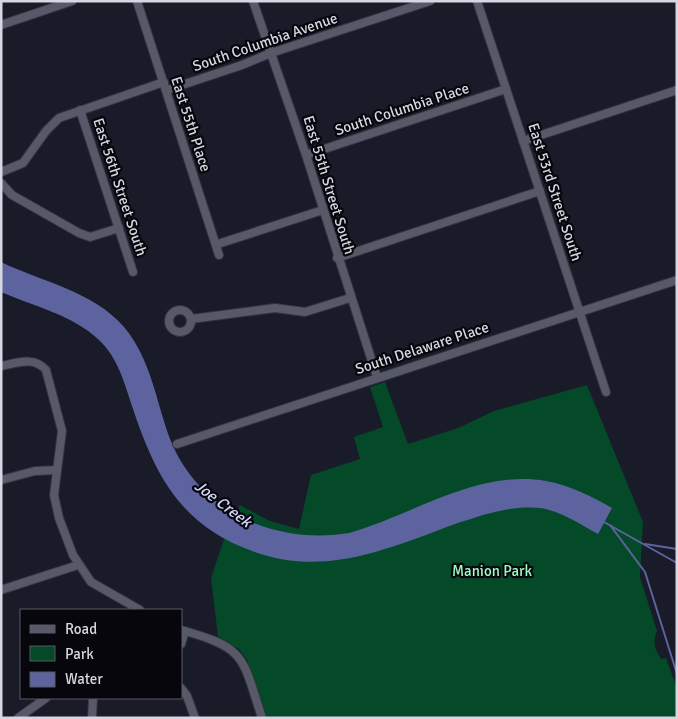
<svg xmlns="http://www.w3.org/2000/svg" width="678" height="719" viewBox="0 0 678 719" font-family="Signika,sans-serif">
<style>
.green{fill:#044928}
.water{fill:#5d639e}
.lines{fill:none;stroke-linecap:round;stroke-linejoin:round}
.stream{stroke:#5d639e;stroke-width:2}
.minor-casing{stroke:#33343f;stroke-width:10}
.minor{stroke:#575969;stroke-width:8}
.labels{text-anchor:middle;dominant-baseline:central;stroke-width:4.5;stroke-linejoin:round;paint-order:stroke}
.street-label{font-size:15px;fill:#d6d7e1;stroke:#06060c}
.park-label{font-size:15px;fill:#9efcc0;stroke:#06060c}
.water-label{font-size:16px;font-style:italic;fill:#d1d7fb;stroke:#06060c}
</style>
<rect width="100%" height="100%" fill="#191b28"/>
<path class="green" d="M 385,382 L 408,444 L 458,428 L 494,411 L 587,385 L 643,522 L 640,577 L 657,631 C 652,643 655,649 661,659 L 666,658 L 677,688 L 677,718 L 266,718 L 247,660 L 239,649 L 218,637 L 211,578 L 224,539 L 240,505 L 270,521 L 299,529 L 311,475 L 360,459 L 354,437 L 383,427 L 370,387 Z"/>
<path class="water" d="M 1,262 C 42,282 93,291 124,327 C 151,359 156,401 170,439 C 199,512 275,545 349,533 C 413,515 477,469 546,481 C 569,485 591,496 612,508 L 598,534 C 580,524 561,511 540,508 C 510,505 482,515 455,524 C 388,549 323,578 252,551 C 180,525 155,475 132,406 C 124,382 118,358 99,340 C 73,315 33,306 1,292 Z"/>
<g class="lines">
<g class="stream">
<path d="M 604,522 L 677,563"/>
<path d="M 610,525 L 645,572 L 677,674"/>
<path d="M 645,544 L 677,549"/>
</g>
<g class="minor-casing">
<g id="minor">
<path d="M 137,1 L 219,255"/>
<path d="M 253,1 L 306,155 L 377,377"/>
<path d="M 477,1 L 606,392"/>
<path d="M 1,25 L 72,1"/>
<path d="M 167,90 L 242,65 L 271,53 L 430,1"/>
<path d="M 80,110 L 133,272"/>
<path d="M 523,141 L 677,90"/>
<path d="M 306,155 L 506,89"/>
<path d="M 1,172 L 23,163 L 46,131 L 59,118 L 164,82"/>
<path d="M 1,183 L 12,195 L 79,233 L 90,237 L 119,228"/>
<path d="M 221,243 L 323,210"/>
<path d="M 337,258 L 540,191"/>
<circle cx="180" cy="321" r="11"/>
<path d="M 191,319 L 275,308 L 305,312 L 350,298"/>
<path d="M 1,366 C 17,363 34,356 46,370 L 62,431 L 54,495 L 59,518 L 73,555 L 91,582 L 140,610"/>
<path d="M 177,444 L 677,280"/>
<path d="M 1,480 L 35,471 L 57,470"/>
<path d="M 1,590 L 78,565"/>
<path d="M 181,630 C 247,648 242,657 262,718"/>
<path d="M 181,644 L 185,631"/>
<path d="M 181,688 L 187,696 L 195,718"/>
<path d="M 18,718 L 46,698"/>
<path d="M 92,718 L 93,698"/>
</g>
</g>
<use href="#minor" class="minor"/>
</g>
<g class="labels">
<g class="street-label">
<text transform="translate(265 42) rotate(-19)">South Columbia Avenue</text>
<text transform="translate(402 109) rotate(-18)">South Columbia Place</text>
<text transform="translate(191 124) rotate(72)">East 55th Place</text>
<text transform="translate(329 185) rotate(73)">East 55th Street South</text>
<text transform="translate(120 187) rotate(72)">East 56th Street South</text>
<text transform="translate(555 192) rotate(72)">East 53rd Street South</text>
<text transform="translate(422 348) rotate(-18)">South Delaware Place</text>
</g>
<g class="park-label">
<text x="492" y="571">Manion Park</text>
</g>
<g class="water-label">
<text transform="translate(223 504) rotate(37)">Joe Creek</text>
</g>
</g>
<rect width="678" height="719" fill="none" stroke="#d6d7e1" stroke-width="5"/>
<rect x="20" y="609" width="162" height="90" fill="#06060c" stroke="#595a61"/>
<rect x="30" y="625" width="25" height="8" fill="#575969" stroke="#595a61"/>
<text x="65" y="634" font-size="15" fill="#d6d7e1">Road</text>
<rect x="30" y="646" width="25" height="15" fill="#044928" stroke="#595a61"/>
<text x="65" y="659" font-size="15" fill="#d6d7e1">Park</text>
<rect x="30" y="672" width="25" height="15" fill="#5d639e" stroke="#595a61"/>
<text x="65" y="684" font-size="15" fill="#d6d7e1">Water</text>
</svg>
